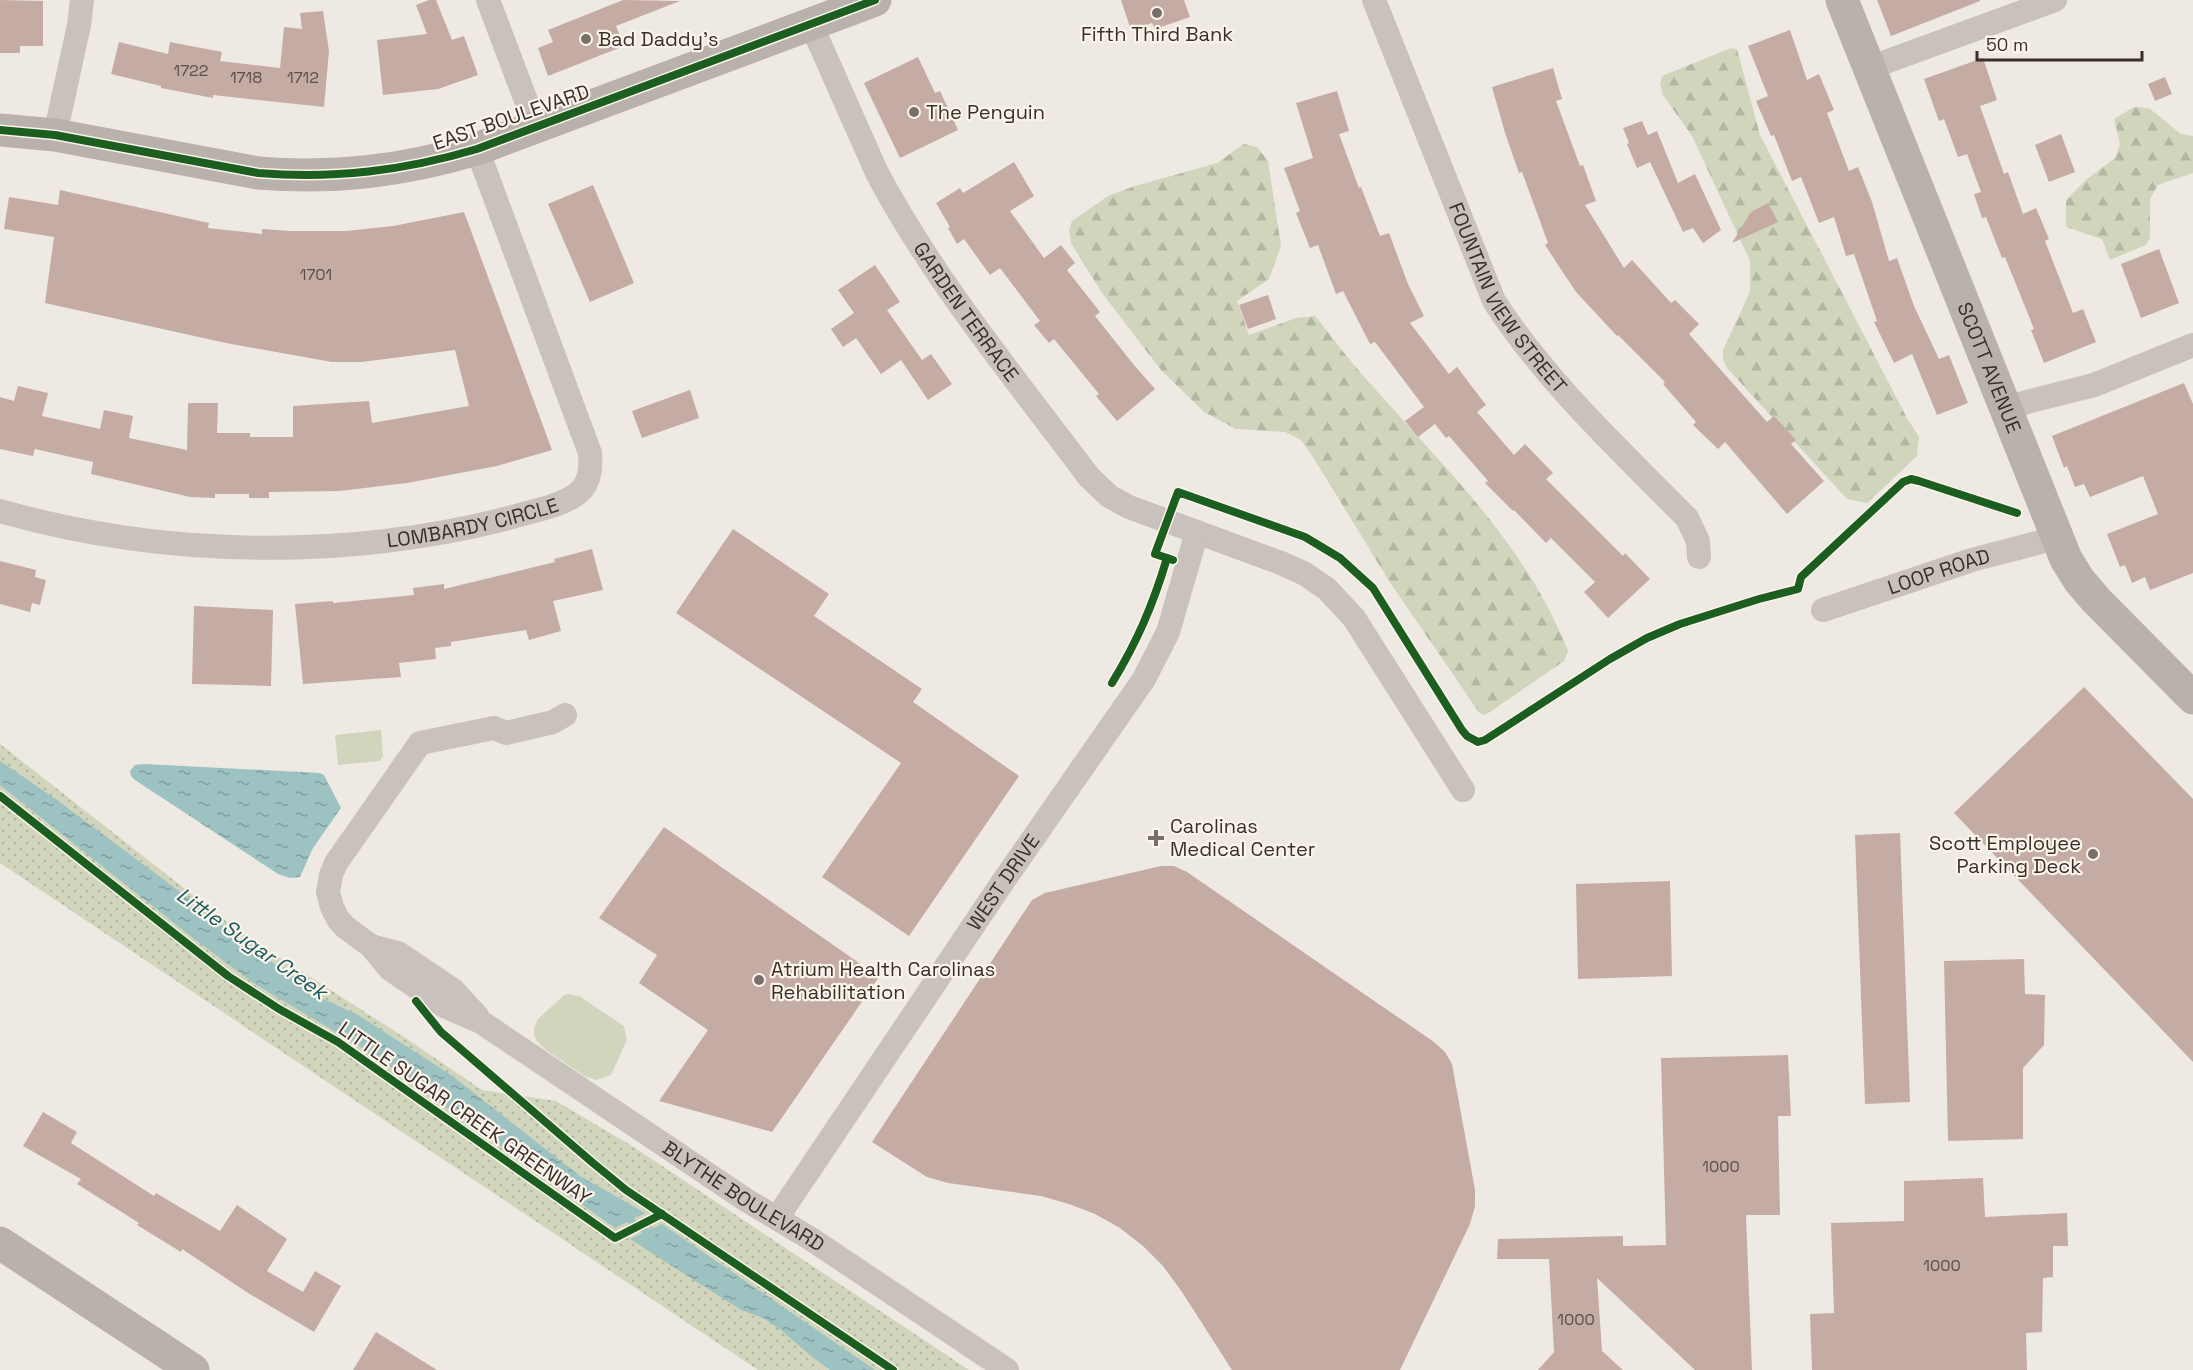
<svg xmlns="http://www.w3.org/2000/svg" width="2193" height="1370" viewBox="0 0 2193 1370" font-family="'Space Grotesk',sans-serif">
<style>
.green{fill:#d0d5bc}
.forest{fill:url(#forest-firs)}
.park{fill:url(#park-dots)}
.water{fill:url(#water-ripples)}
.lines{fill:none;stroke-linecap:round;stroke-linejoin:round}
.stream{stroke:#9dc2c2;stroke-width:7}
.building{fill:#c4aca4}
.street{stroke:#c9c1bb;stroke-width:24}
.secondary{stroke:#b9b1ac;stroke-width:33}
.cycleway-casing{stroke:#fbf4eb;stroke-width:11}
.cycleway{stroke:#1b5e20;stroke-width:8}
.poi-dot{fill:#796f6a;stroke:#fbf4eb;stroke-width:2}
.labels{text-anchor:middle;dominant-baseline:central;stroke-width:4.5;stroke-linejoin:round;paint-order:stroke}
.number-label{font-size:16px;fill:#5c4e48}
.poi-label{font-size:20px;fill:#3a2e29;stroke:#fbf4eb;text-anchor:start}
.street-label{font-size:20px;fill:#3a2e29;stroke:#fbf4eb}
.water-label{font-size:21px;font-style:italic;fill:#1b5b5f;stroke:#fbf4eb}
</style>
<defs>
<pattern id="forest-firs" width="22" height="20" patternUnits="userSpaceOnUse" patternTransform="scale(1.5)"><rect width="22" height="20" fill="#d0d5bc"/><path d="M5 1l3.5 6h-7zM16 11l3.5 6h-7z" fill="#b3b7a2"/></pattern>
<pattern id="park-dots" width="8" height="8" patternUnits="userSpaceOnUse" patternTransform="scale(1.5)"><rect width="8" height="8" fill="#d0d5bc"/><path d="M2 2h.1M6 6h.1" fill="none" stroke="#b3b7a2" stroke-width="1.8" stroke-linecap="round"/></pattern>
<pattern id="water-ripples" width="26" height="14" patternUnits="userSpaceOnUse" patternTransform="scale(1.5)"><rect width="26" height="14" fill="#9dc2c2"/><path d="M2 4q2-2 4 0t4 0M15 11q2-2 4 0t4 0" fill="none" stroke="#819e9e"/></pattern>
</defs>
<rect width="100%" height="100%" fill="#efe9e3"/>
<g class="green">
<path d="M 381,730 L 383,756 L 380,761 L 338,765 L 335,735 Z"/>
<path d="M 568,994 L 579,996 L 624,1026 L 627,1040 L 611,1075 L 597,1080 L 586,1077 L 546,1050 L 536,1040 L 534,1035 L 534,1028 L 538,1019 L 564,995 Z"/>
</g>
<g class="forest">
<path d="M 1731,48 L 1737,49 L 1760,135 L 1907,418 L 1919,437 L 1917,456 L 1867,503 L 1847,499 L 1728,369 L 1723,360 L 1723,350 L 1750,292 L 1750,261 L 1692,136 L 1663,95 L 1660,84 L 1662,76 Z"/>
<path d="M 2134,107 L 2149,108 L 2181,134 L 2193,136 L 2193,173 L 2158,185 L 2150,199 L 2150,238 L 2146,245 L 2110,260 L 2102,239 L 2066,227 L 2066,200 L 2087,179 L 2115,158 L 2120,144 L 2114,119 Z"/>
<path d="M 1244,144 L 1257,147 L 1268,161 L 1281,246 L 1269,279 L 1237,301 L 1249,335 L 1296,318 L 1315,316 C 1332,337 1349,360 1367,380 C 1441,464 1527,545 1568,651 L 1564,661 L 1487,714 L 1483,715 L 1478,711 L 1389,581 L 1313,457 L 1301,440 L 1285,432 L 1236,429 L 1204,412 L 1161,370 L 1102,293 L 1071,243 L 1069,230 L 1072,221 L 1108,196 L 1132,187 L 1217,163 Z"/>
</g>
<path class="park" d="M 0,744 L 240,932 L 407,1039 L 482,1090 L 556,1101 L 632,1146 L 969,1370 L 758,1370 L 0,863 Z"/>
<g class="water">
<path d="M 0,761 L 57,800 L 203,909 L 249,948 L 291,974 L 319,997 L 358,1015 L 451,1075 L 580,1176 L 645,1213 L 615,1228 L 371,1053 L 255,984 L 189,935 L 0,785 Z"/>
<path d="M 145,764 L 320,773 L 324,775 L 341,808 L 313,848 L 300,877 L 290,878 L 278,874 L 135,780 L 131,776 L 130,771 L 135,765 Z"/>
<path d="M 662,1224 L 875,1370 L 830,1370 L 812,1357 L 781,1330 L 763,1318 L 741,1310 L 630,1239 Z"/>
</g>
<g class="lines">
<path class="stream" d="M 624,1216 L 652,1235"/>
</g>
<g class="building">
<path d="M 0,0 L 43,1 L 43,46 L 20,46 L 20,53 L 0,53 Z"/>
<path d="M 429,0 L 436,0 L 452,40 L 464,36 L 478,75 L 438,89 L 383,95 L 377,40 L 427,34 L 416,5 Z"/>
<path d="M 623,0 L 680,1 L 616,26 L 624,46 L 548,76 L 538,48 L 553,42 L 548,30 Z"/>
<path d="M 1121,0 L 1184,0 L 1190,17 L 1155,29 L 1152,23 L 1131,30 Z"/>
<path d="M 1877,0 L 1980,0 L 1980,1 L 1891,36 Z"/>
<path d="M 323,11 L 329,51 L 324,107 L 213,95 L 213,98 L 161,88 L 161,86 L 111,74 L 119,42 L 168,54 L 170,42 L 222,52 L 220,61 L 280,68 L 284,27 L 302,29 L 300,13 Z"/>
<path d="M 1790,30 L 1807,80 L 1819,74 L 1834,110 L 1827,113 L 1849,171 L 1858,167 L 1872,202 L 1889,261 L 1897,258 L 1914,306 L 1939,359 L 1949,355 L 1968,403 L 1937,415 L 1912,354 L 1894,363 L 1874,322 L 1877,321 L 1854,254 L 1846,256 L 1834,217 L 1819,223 L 1801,177 L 1792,181 L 1774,135 L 1771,136 L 1756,101 L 1768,96 L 1748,46 Z"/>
<path d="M 918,57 L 935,93 L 940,91 L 958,130 L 900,158 L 864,83 Z"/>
<path d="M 1983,58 L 1997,100 L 1980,106 L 2004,174 L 2008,172 L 2023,214 L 2036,208 L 2049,239 L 2045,241 L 2073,313 L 2083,309 L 2096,342 L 2044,363 L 2031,330 L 2034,329 L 2005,257 L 2002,258 L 1986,217 L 1982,218 L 1974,194 L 1981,192 L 1967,154 L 1958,157 L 1944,119 L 1939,121 L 1924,79 Z"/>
<path d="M 1553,68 L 1562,99 L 1556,101 L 1580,166 L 1583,165 L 1596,201 L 1585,205 L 1624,268 L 1632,260 L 1671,303 L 1675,300 L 1699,324 L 1689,334 L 1767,422 L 1774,416 L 1796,440 L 1791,444 L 1824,481 L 1787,514 L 1725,442 L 1718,449 L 1693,425 L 1696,422 L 1663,384 L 1665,382 L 1618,335 L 1617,336 L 1576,292 L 1545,245 L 1548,243 L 1522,172 L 1519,173 L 1506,136 L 1492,87 Z"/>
<path d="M 2165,77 L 2172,94 L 2155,101 L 2148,84 Z"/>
<path d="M 1337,91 L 1349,131 L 1339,134 L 1359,188 L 1361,187 L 1380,236 L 1389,233 L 1408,284 L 1424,316 L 1410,323 L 1449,374 L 1457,367 L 1486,405 L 1477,412 L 1514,455 L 1525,444 L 1553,473 L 1546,479 L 1623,556 L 1625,553 L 1650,579 L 1608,618 L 1584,592 L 1595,582 L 1551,538 L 1546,543 L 1514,510 L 1513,511 L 1485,483 L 1488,481 L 1449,436 L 1446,438 L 1435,424 L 1418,437 L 1405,421 L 1424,407 L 1375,342 L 1370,344 L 1343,291 L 1336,294 L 1318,245 L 1310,248 L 1296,213 L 1300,211 L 1284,168 L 1313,158 L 1296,103 Z"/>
<path d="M 1642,121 L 1648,135 L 1657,131 L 1678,183 L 1695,174 L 1721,230 L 1703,243 L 1693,228 L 1683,232 L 1650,162 L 1637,168 L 1627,144 L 1629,143 L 1623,128 Z"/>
<path d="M 2061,134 L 2075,172 L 2049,182 L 2035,145 Z"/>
<path d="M 1014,162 L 1034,196 L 1010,211 L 1044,258 L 1061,245 L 1075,263 L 1067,270 L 1100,312 L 1095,316 L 1134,365 L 1155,389 L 1117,421 L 1096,396 L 1099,394 L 1054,339 L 1049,343 L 1034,325 L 1040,321 L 1000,268 L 990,275 L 964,239 L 957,244 L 948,228 L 950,227 L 936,203 L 960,188 L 963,193 Z"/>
<path d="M 593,185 L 634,283 L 590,302 L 548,204 Z"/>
<path d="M 60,190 L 209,223 L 208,228 L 262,234 L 262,229 L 290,231 L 346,231 L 393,226 L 464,212 L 552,450 L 497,466 L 407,483 L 339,491 L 269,492 L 269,498 L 249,498 L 249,494 L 215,494 L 215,498 L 190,497 L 91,474 L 93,462 L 35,449 L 33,456 L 0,449 L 0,397 L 14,401 L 18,386 L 48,393 L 42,416 L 100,429 L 104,410 L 133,416 L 129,438 L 187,450 L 188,403 L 218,403 L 217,433 L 250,433 L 250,437 L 293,437 L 293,406 L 369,401 L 372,423 L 469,406 L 455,350 L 362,362 L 332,362 L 226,343 L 45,303 L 54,237 L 4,229 L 9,197 L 58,205 Z"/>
<path d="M 1768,203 L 1778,222 L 1732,243 L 1751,212 Z"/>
<path d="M 2159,249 L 2179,303 L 2141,318 L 2121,264 Z"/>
<path d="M 875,265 L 900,302 L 887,310 L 922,360 L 931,354 L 952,384 L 928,400 L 901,360 L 881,374 L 856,338 L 843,347 L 831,329 L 854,313 L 838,290 Z"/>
<path d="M 1268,295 L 1276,319 L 1248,329 L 1239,305 Z"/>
<path d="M 2184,383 L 2193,404 L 2193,573 L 2150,590 L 2145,577 L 2132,583 L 2125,565 L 2120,567 L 2107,534 L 2158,514 L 2143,476 L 2090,497 L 2084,484 L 2075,487 L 2067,466 L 2064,468 L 2052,436 Z"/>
<path d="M 690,390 L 699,418 L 642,438 L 632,411 Z"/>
<path d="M 733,529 L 829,594 L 814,616 L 922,689 L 913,702 L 1019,776 L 909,936 L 822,877 L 901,763 L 676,613 Z"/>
<path d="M 592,549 L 603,590 L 553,601 L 561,631 L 529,640 L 526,630 L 451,642 L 451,646 L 435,648 L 436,659 L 399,663 L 401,677 L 303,684 L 295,604 L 333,601 L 333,603 L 414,595 L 413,588 L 444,584 L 444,589 L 555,562 L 554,559 Z"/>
<path d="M 0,561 L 36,570 L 35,577 L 46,580 L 40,605 L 32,603 L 30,612 L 0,604 Z"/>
<path d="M 194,606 L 273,610 L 271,686 L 192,684 Z"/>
<path d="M 2084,687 L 2193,799 L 2193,1062 L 1954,813 Z"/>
<path d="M 664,827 L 879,977 L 772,1132 L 659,1101 L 708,1030 L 639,983 L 657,955 L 599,918 Z"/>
<path d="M 1900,833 L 1910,1102 L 1865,1104 L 1855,835 Z"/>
<path d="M 1161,866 L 1174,866 L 1187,872 L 1434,1042 L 1445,1052 L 1452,1064 L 1475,1190 L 1475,1206 L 1470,1224 L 1400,1370 L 1232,1370 L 1182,1292 L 1163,1266 L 1143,1246 L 1120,1228 L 1095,1214 L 1069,1204 L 1041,1196 L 948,1183 L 927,1177 L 872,1142 L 1032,900 L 1045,893 Z"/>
<path d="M 1670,881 L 1672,976 L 1578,979 L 1576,884 Z"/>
<path d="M 2024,959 L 2025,994 L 2045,995 L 2044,1045 L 2023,1068 L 2023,1139 L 1948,1141 L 1944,961 Z"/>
<path d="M 1788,1055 L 1791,1116 L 1778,1116 L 1780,1215 L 1746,1215 L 1752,1370 L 1695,1370 L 1597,1278 L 1602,1351 L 1623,1370 L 1538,1370 L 1554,1352 L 1549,1259 L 1497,1259 L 1498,1239 L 1623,1236 L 1623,1246 L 1666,1245 L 1661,1058 Z"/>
<path d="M 43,1112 L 77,1132 L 71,1143 L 154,1196 L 156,1193 L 220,1231 L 237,1205 L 287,1239 L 267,1271 L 303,1292 L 315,1271 L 341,1286 L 314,1332 L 248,1293 L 182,1249 L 181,1252 L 137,1225 L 139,1223 L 77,1184 L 81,1179 L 23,1146 Z"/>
<path d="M 1983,1178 L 1985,1217 L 2067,1213 L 2068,1246 L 2053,1246 L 2053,1277 L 2043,1278 L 2042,1332 L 2026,1333 L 2027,1370 L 1812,1370 L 1810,1314 L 1834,1313 L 1831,1223 L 1904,1221 L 1904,1181 Z"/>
<path d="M 376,1332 L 437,1370 L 353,1370 Z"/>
</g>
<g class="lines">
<g class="street">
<path d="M 488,0 L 536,127"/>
<path id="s1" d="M 1374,0 L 1494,301 C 1547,383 1619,449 1687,518 L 1698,541 L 1699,557"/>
<path id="s2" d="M 811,24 L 877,173 C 935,282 1015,378 1089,477 L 1109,496 L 1129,507 L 1281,563 L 1305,574 L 1327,589 L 1354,618 L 1463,790"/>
<path d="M 1869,68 L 2055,0"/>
<path d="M 55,135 L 79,25 L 82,0"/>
<path d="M 2006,409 L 2027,402 L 2094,385 L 2193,345"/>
<path id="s3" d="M 0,511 C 162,557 341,560 505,519 C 520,515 534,511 549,507 C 580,497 593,487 590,453 L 477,149"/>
<path id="s4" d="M 1823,610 L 1972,560 L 2056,538"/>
<path id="s5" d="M 565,715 L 553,722 L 506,733 L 494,728 L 420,743 L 336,863 L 331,875 L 328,892 L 332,907 L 338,919 L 345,927 L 371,946 L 390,969 L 444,1006 L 481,1022 L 746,1200 L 811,1239 L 1007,1370"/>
<path d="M 371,946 L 398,953 L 453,990 L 477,1016"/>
<path id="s6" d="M 777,1218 L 1002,883 L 1144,679 L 1168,632 L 1197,532"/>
</g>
<g class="secondary">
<path id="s7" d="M 1842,0 L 2066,559 L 2079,580 L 2096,600 L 2193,698"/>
<path d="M 0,130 L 55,135 L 258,173 C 335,179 403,171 477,149 L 875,0"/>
<path d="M 0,1243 L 193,1370"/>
</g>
<g class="cycleway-casing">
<g id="cycleway">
<path d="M 0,130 L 55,135 L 258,173 C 335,179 403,171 477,149 L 875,0"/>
<path d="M 1173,560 L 1155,554 L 1178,492 L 1305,537 L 1340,558 L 1373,588 L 1462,730 L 1467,736 L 1478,742 L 1485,740 L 1610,659 L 1647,638 L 1680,624 L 1759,599 L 1798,589 L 1801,577 L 1903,482 L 1911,479 L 1919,481 L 2017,513"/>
<path d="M 1112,683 C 1137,642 1153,605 1167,558"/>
<path d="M 0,796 L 228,976 L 279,1009 L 338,1042 L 615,1238 L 662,1214"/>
<path d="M 416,1001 L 441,1032 L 593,1163 L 626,1190 L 893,1370"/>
</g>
</g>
<use href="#cycleway" class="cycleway"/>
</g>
<g class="poi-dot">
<circle cx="1157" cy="13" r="6"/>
<circle cx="586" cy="39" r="6"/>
<circle cx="914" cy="112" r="6"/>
<path d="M1153 829h6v6h6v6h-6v6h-6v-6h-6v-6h6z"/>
<circle cx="2093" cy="854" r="6"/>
<circle cx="759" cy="980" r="6"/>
</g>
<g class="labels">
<g class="number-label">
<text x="191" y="70">1722</text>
<text x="246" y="77">1718</text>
<text x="303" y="77">1712</text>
<text x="316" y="274">1701</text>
<text x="1721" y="1166">1000</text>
<text x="1942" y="1265">1000</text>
<text x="1576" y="1319">1000</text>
</g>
<g class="poi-label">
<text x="1157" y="34" text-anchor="middle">Fifth Third Bank</text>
<text x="598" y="39">Bad Daddy's</text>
<text x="926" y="112">The Penguin</text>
<text x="1170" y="826">Carolinas<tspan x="1170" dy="23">Medical Center</tspan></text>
<text x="2081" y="843" text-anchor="end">Scott Employee<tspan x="2081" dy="23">Parking Deck</tspan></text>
<text x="771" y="969">Atrium Health Carolinas<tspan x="771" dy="23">Rehabilitation</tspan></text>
</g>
<g class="street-label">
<text transform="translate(511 117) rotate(-19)">EAST BOULEVARD</text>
<text stroke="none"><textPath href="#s1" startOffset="328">FOUNTAIN VIEW STREET</textPath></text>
<text stroke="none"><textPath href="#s2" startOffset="328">GARDEN TERRACE</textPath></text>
<text stroke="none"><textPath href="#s7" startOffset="396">SCOTT AVENUE</textPath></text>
<text stroke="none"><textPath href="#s3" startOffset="478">LOMBARDY CIRCLE</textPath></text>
<text stroke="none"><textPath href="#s4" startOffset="122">LOOP ROAD</textPath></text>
<text stroke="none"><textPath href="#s6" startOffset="405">WEST DRIVE</textPath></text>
<text transform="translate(465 1113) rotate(35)">LITTLE SUGAR CREEK GREENWAY</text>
<text stroke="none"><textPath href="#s5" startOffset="850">BLYTHE BOULEVARD</textPath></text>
</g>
<g class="water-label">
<text transform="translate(252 943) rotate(35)">Little Sugar Creek</text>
</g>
</g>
<path d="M1977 51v9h165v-9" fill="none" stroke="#3a2e29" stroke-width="3"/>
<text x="1986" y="51" font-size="18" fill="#3a2e29" stroke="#fbf4eb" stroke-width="4.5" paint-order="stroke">50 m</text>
</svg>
